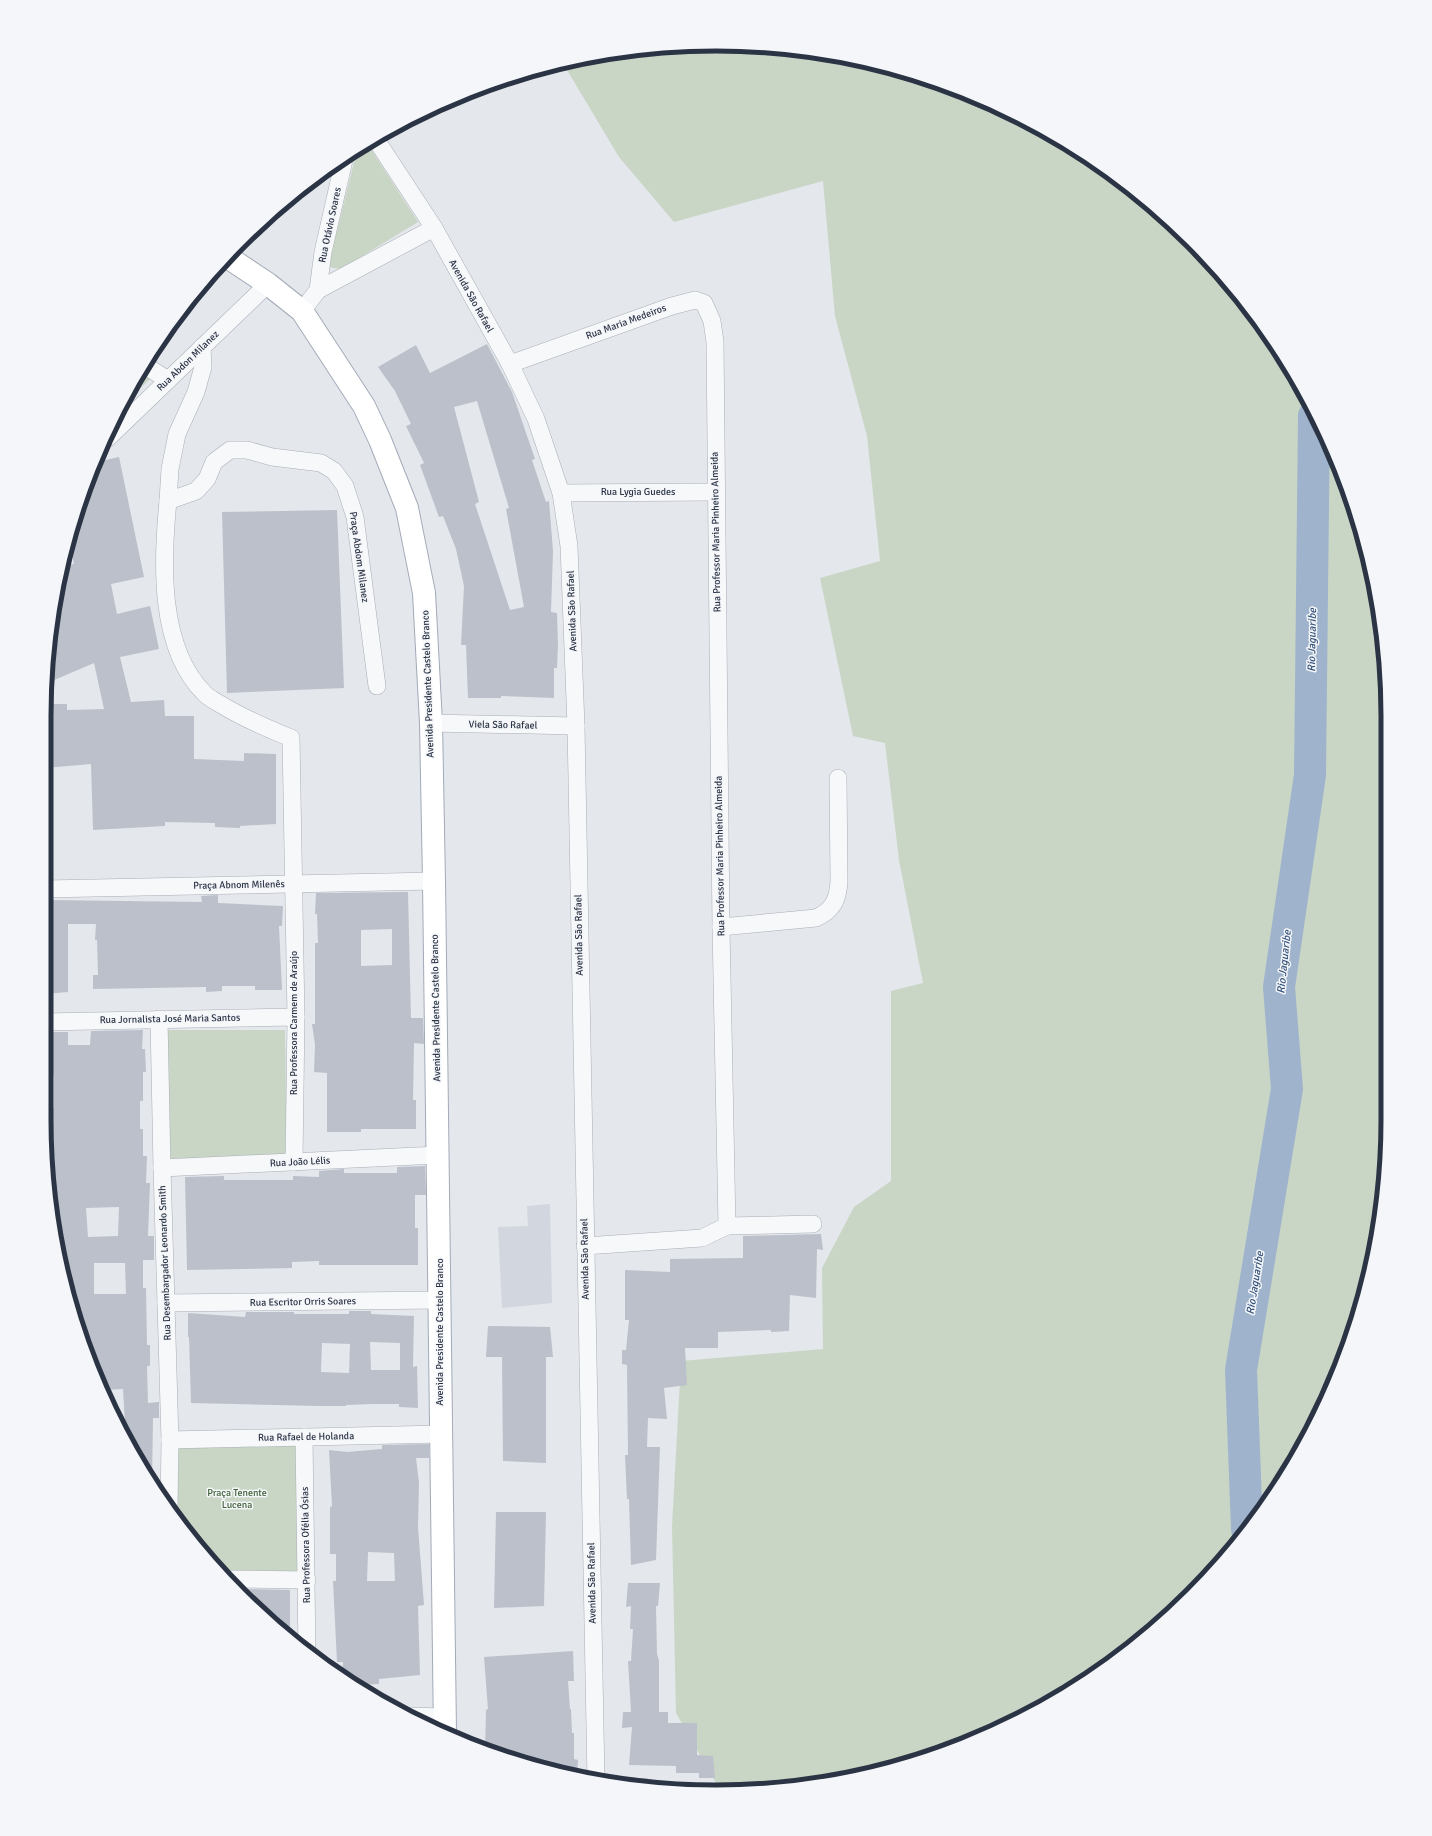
<svg xmlns="http://www.w3.org/2000/svg" width="1432" height="1836" viewBox="0 0 1432 1836" font-family="Signika,sans-serif">
<style>
.built{fill:#d2d6de}
.green{fill:#c9d6c5}
.lines{fill:none;stroke-linecap:round;stroke-linejoin:round}
.river{stroke:#9fb4cc;stroke-width:32}
.building{fill:#bbc0ca;fill-rule:evenodd}
.minor-casing{stroke:#a9aeb7;stroke-width:18}
.major-casing{stroke:#a3abb8;stroke-width:24}
.minor{stroke:#f7f8fa;stroke-width:17}
.major{stroke:#fff;stroke-width:22}
.labels{text-anchor:middle;dominant-baseline:central;stroke-width:3;stroke-linejoin:round;paint-order:stroke}
.street-label{font-size:10px;fill:#2b3445;stroke:#f4f6f9}
.park-label{font-size:10px;fill:#3f6138;stroke:#f4f6f9}
.water-label{font-size:11px;font-style:italic;fill:#34527a;stroke:#f4f6f9}
.rim{fill:none;stroke:#2b3445;stroke-width:5}
</style>
<rect width="100%" height="100%" fill="#e4e7ec"/>
<path class="built" d="M 550,1204 L 552,1303 L 502,1308 L 498,1227 L 528,1226 L 527,1206 Z"/>
<g class="green">
<path d="M 760,45 L 890,67 L 1013,113 L 1125,183 L 1221,273 L 1298,380 L 1352,500 L 1375,585 L 1387,672 L 1388,1120 L 1375,1251 L 1337,1377 L 1275,1494 L 1221,1563 L 1159,1625 L 1052,1702 L 973,1741 L 890,1769 L 804,1786 L 721,1792 L 676,1713 L 672,1526 L 681,1361 L 823,1349 L 822,1268 L 854,1207 L 891,1181 L 891,991 L 923,983 L 899,860 L 885,743 L 853,736 L 820,578 L 880,561 L 867,436 L 835,316 L 823,181 L 674,222 L 619,157 L 564,65 L 628,50 Z"/>
<path d="M 367,143 L 418,222 L 341,269 L 328,267 L 357,150 Z"/>
<path d="M 139,372 L 150,379 L 123,405 Z"/>
<path d="M 166,1030 L 285,1030 L 287,1156 L 169,1159 Z"/>
<path d="M 170,1440 L 298,1440 L 297,1571 L 219,1571 L 183,1529 L 172,1513 Z"/>
</g>
<g class="lines">
<path class="river" d="M 1247,1529 L 1241,1370 L 1287,1089 L 1279,987 L 1310,775 L 1314,416"/>
</g>
<g class="building">
<path d="M 487,344 L 512,392 L 535,459 L 532,460 L 546,502 L 549,501 L 553,551 L 551,612 L 557,613 L 558,643 L 557,668 L 554,668 L 554,698 L 501,696 L 501,698 L 468,698 L 466,645 L 461,645 L 464,586 L 456,549 L 443,516 L 439,517 L 420,465 L 424,463 L 406,426 L 411,424 L 395,391 L 378,367 L 416,345 L 430,373 ZM 477,401 L 509,508 L 506,509 L 524,607 L 510,610 L 475,504 L 479,502 L 454,407 Z"/>
<path d="M 119,457 L 144,577 L 111,584 L 117,614 L 150,606 L 159,649 L 120,657 L 131,702 L 164,700 L 165,716 L 194,716 L 194,759 L 244,761 L 244,753 L 276,754 L 276,824 L 240,826 L 240,828 L 215,827 L 215,823 L 165,822 L 165,826 L 93,830 L 91,764 L 45,768 L 45,704 L 67,704 L 67,710 L 104,709 L 94,663 L 45,684 L 45,672 L 57,585 L 62,566 L 74,564 L 69,539 L 80,500 L 97,462 Z"/>
<path d="M 337,510 L 344,688 L 227,693 L 222,512 Z"/>
<path d="M 408,892 L 411,1018 L 423,1018 L 424,1044 L 414,1043 L 413,1100 L 416,1100 L 416,1129 L 361,1129 L 361,1132 L 327,1132 L 327,1073 L 314,1072 L 315,1045 L 312,1024 L 315,1024 L 315,943 L 318,943 L 317,914 L 315,914 L 316,893 ZM 392,929 L 392,965 L 361,966 L 361,930 Z"/>
<path d="M 218,895 L 218,903 L 283,906 L 282,926 L 279,926 L 282,990 L 255,990 L 255,986 L 222,986 L 222,991 L 206,992 L 206,987 L 93,989 L 93,975 L 98,975 L 97,940 L 95,940 L 96,924 L 68,924 L 68,992 L 44,994 L 45,900 L 202,902 L 201,896 Z"/>
<path d="M 143,1030 L 142,1049 L 145,1049 L 146,1072 L 143,1072 L 143,1101 L 140,1101 L 140,1129 L 143,1129 L 143,1156 L 147,1156 L 146,1183 L 150,1183 L 148,1236 L 154,1236 L 154,1260 L 143,1260 L 143,1288 L 146,1288 L 147,1345 L 150,1345 L 150,1366 L 147,1366 L 148,1403 L 159,1402 L 159,1418 L 153,1418 L 152,1482 L 134,1455 L 126,1440 L 123,1389 L 102,1390 L 95,1377 L 67,1294 L 50,1210 L 52,1210 L 51,1180 L 48,1179 L 50,1108 L 54,1108 L 54,1075 L 49,1076 L 49,1032 L 68,1032 L 68,1045 L 90,1045 L 91,1031 ZM 119,1207 L 118,1236 L 88,1237 L 86,1208 ZM 94,1263 L 125,1263 L 126,1294 L 94,1294 Z"/>
<path d="M 425,1166 L 426,1195 L 415,1195 L 415,1228 L 418,1228 L 418,1265 L 319,1265 L 319,1261 L 292,1262 L 292,1268 L 187,1270 L 185,1177 L 224,1176 L 224,1180 L 293,1180 L 293,1176 L 319,1177 L 319,1171 L 344,1169 L 344,1173 L 397,1173 L 397,1167 Z"/>
<path d="M 821,1234 L 823,1250 L 817,1249 L 816,1298 L 790,1295 L 789,1331 L 771,1332 L 771,1330 L 718,1332 L 718,1348 L 685,1348 L 687,1385 L 664,1388 L 667,1419 L 648,1418 L 647,1447 L 660,1447 L 656,1560 L 631,1565 L 629,1499 L 627,1499 L 625,1455 L 628,1455 L 627,1365 L 622,1364 L 622,1350 L 626,1350 L 629,1320 L 625,1320 L 625,1270 L 670,1272 L 670,1259 L 743,1258 L 743,1236 Z"/>
<path d="M 349,1311 L 371,1311 L 371,1314 L 414,1316 L 413,1367 L 417,1366 L 418,1408 L 399,1407 L 399,1404 L 372,1404 L 346,1405 L 346,1406 L 319,1406 L 191,1403 L 189,1337 L 188,1337 L 188,1313 L 245,1317 L 246,1312 L 294,1312 L 294,1314 L 349,1314 ZM 370,1342 L 400,1343 L 400,1370 L 371,1370 ZM 322,1343 L 350,1344 L 349,1373 L 321,1372 Z"/>
<path d="M 488,1326 L 550,1327 L 553,1357 L 546,1357 L 546,1463 L 503,1461 L 502,1357 L 486,1357 Z"/>
<path d="M 429,1444 L 429,1458 L 416,1458 L 419,1483 L 418,1527 L 424,1605 L 418,1606 L 420,1675 L 379,1679 L 379,1684 L 355,1685 L 342,1677 L 343,1662 L 337,1662 L 333,1581 L 336,1581 L 336,1554 L 330,1554 L 330,1507 L 332,1506 L 329,1450 L 347,1452 L 382,1449 L 382,1445 ZM 368,1552 L 394,1553 L 395,1581 L 367,1581 Z"/>
<path d="M 496,1512 L 546,1512 L 544,1606 L 494,1608 Z"/>
<path d="M 628,1583 L 660,1583 L 658,1606 L 656,1606 L 657,1654 L 659,1661 L 659,1712 L 668,1712 L 668,1723 L 697,1723 L 697,1755 L 713,1756 L 715,1778 L 699,1778 L 699,1773 L 676,1773 L 676,1766 L 629,1765 L 632,1727 L 622,1728 L 623,1712 L 631,1712 L 628,1661 L 631,1661 L 633,1629 L 630,1629 L 631,1606 L 626,1607 Z"/>
<path d="M 236,1589 L 290,1590 L 290,1629 L 280,1630 Z"/>
<path d="M 573,1651 L 574,1681 L 568,1681 L 570,1709 L 571,1709 L 572,1733 L 574,1733 L 574,1759 L 578,1760 L 577,1776 L 532,1766 L 531,1757 L 511,1759 L 485,1750 L 486,1710 L 488,1709 L 484,1657 Z"/>
</g>
<g class="lines">
<g class="minor-casing">
<g id="minor">
<path d="M 375,138 L 434,228 L 510,364 L 536,419 L 561,493 L 569,546 L 576,726 L 596,1780"/>
<path d="M 318,290 L 434,228"/>
<path d="M 302,311 L 318,290 L 323,252 L 344,160"/>
<path d="M 510,364 L 672,306 L 695,300 L 704,303 L 712,321 L 715,342 L 721,927 L 727,1226"/>
<path d="M 144,365 L 168,380"/>
<path d="M 108,438 L 268,284"/>
<path d="M 561,493 L 715,492"/>
<path d="M 168,501 L 170,469 L 177,434 L 196,392 L 203,367 L 202,347"/>
<path d="M 431,723 L 576,726"/>
<path d="M 45,889 L 434,881"/>
<path d="M 721,927 L 816,918 C 833,910 838,900 839,881 L 838,778"/>
<path d="M 159,1019 L 162,1168 L 170,1440 L 169,1508"/>
<path d="M 44,1022 L 296,1017"/>
<path d="M 294,1162 L 296,1017 L 291,738 C 266,728 243,718 220,704 C 215,701 209,698 205,694 C 158,648 162,561 168,501 L 196,491 L 207,479 L 214,462 L 230,450 L 247,450 L 272,457 L 321,463 L 334,471 L 345,486 L 355,517 L 377,686"/>
<path d="M 162,1168 L 438,1155"/>
<path d="M 585,1246 L 702,1238 L 727,1226 L 813,1224"/>
<path d="M 166,1303 L 440,1300"/>
<path d="M 304,1437 L 307,1653"/>
<path d="M 170,1440 L 441,1434"/>
<path d="M 226,1579 L 307,1580"/>
<path d="M 408,1716 L 444,1717"/>
<path d="M 626,1786 L 649,1788"/>
</g>
</g>
<g class="major-casing">
<path id="major" d="M 229,258 L 268,284 L 302,311 L 364,406 L 380,440 L 407,508 L 424,593 L 431,723 L 434,881 L 445,1734"/>
</g>
<use href="#minor" class="minor"/>
<use href="#major" class="major"/>
</g>
<g class="labels">
<g class="street-label">
<text transform="translate(330 225) rotate(-78)">Rua Otávio Soares</text>
<text transform="translate(471 296) rotate(61)">Avenida São Rafael</text>
<text transform="translate(626 322) rotate(-20)">Rua Maria Medeiros</text>
<text transform="translate(188 361) rotate(-44)">Rua Abdon Milanez</text>
<text x="638" y="492">Rua Lygia Guedes</text>
<text transform="translate(716 532) rotate(-91)">Rua Professor Maria Pinheiro Almeida</text>
<text transform="translate(359 557) rotate(82)">Praça Abdom Milanez</text>
<text transform="translate(572 611) rotate(-92)">Avenida São Rafael</text>
<text transform="translate(428 684) rotate(-92)">Avenida Presidente Castelo Branco</text>
<text transform="translate(503 725) rotate(1)">Viela São Rafael</text>
<text transform="translate(720 856) rotate(-91)">Rua Professor Maria Pinheiro Almeida</text>
<text transform="translate(239 885) rotate(-1)">Praça Abnom Milenês</text>
<text transform="translate(579 935) rotate(-91)">Avenida São Rafael</text>
<text transform="translate(436 1008) rotate(-91)">Avenida Presidente Castelo Branco</text>
<text transform="translate(170 1019) rotate(-1)">Rua Jornalista José Maria Santos</text>
<text transform="translate(294 1023) rotate(-90)">Rua Professora Carmem de Araújo</text>
<text transform="translate(300 1162) rotate(-3)">Rua João Lélis</text>
<text transform="translate(585 1259) rotate(-91)">Avenida São Rafael</text>
<text transform="translate(165 1263) rotate(-92)">Rua Desembargador Leonardo Smith</text>
<text transform="translate(303 1302) rotate(-1)">Rua Escritor Orris Soares</text>
<text transform="translate(440 1332) rotate(-90)">Avenida Presidente Castelo Branco</text>
<text transform="translate(306 1437) rotate(-1)">Rua Rafael de Holanda</text>
<text transform="translate(306 1545) rotate(-91)">Rua Professora Ofélia Ósias</text>
<text transform="translate(592 1583) rotate(-91)">Avenida São Rafael</text>
</g>
<g class="park-label">
<text x="237" y="1493">Praça Tenente<tspan x="237" dy="12">Lucena</tspan></text>
</g>
<g class="water-label">
<text transform="translate(1312 640) rotate(-89)">Rio Jaguaribe</text>
<text transform="translate(1284 962) rotate(-84)">Rio Jaguaribe</text>
<text transform="translate(1255 1283) rotate(-81)">Rio Jaguaribe</text>
</g>
</g>
<path d="M0 0H1432V1836H0ZM716 51H716A665 665 0 0 1 1381 716V1120A665 665 0 0 1 716 1785H716A665 665 0 0 1 51 1120V716A665 665 0 0 1 716 51Z" fill="#f4f6f9" fill-rule="evenodd"/>
<path class="rim" d="M716 51H716A665 665 0 0 1 1381 716V1120A665 665 0 0 1 716 1785H716A665 665 0 0 1 51 1120V716A665 665 0 0 1 716 51Z"/>
</svg>
